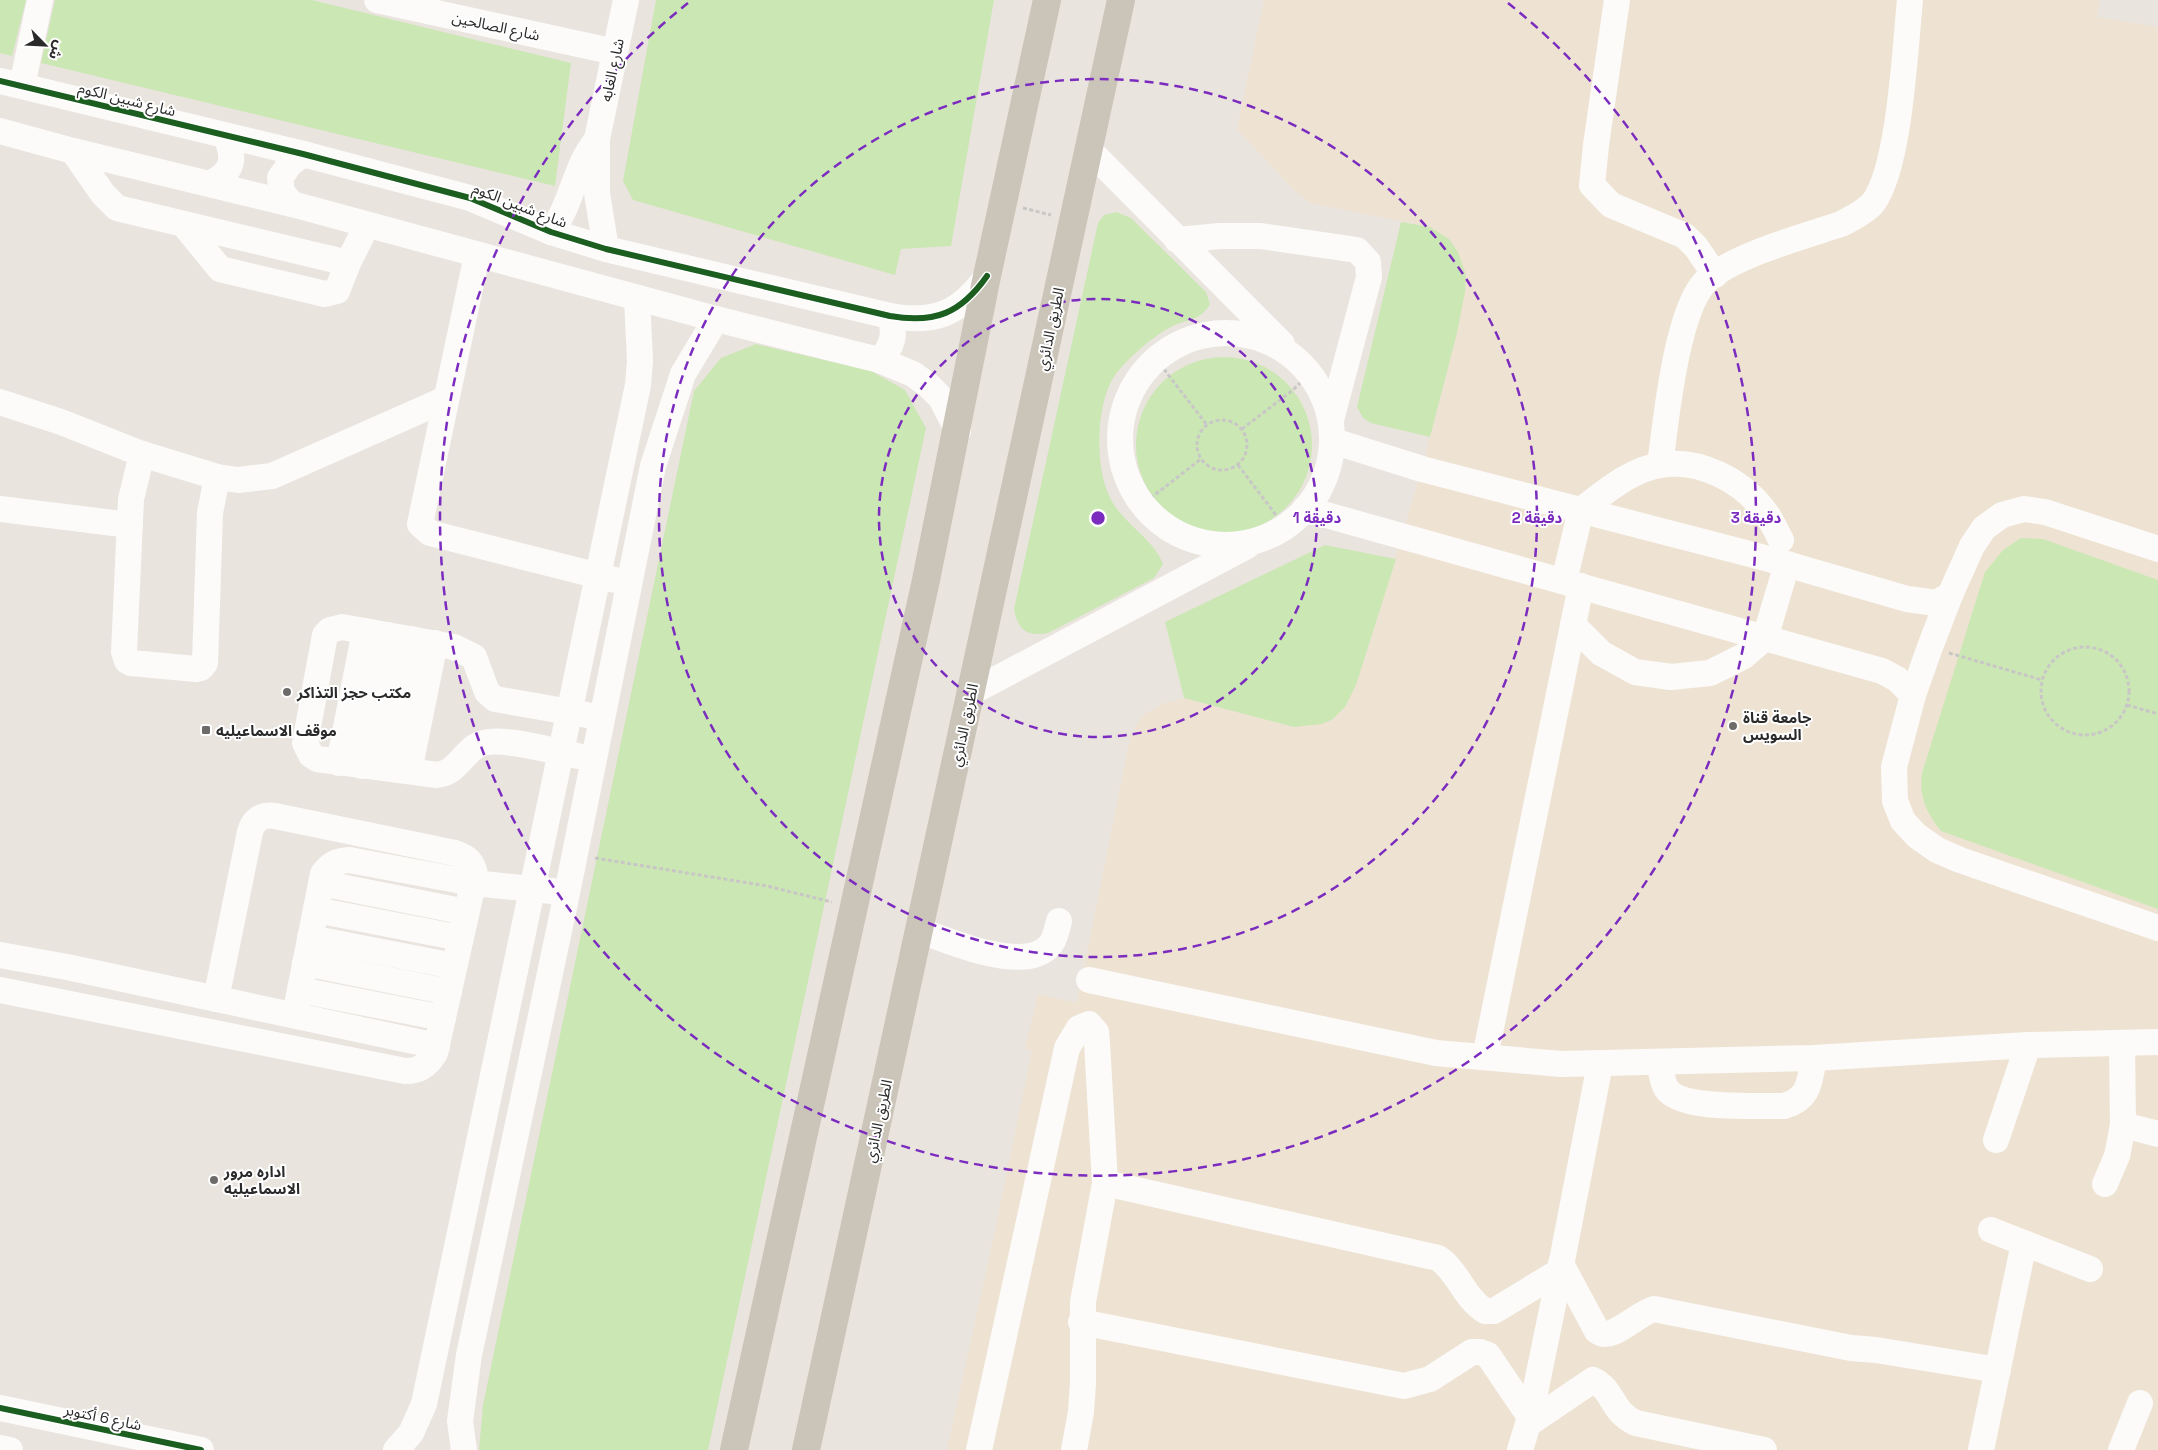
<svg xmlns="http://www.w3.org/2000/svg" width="2158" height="1450" viewBox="0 0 2158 1450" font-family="'Space Grotesk','Noto Sans Arabic',sans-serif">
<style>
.education{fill:#eee3d2}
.green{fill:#cbe7b4}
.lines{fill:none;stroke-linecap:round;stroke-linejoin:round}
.path{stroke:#c8c7c6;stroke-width:3;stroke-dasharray:4 2.5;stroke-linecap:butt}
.minor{stroke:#fcfbfa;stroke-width:26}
.major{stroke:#cbc5b9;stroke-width:28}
.cycleway-casing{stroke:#fff;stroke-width:9}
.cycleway{stroke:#1b5e20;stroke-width:6}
.ring{fill:none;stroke:#7b2cbf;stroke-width:2.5;stroke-dasharray:9 6}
.poi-dot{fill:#6d6b69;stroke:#fff;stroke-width:2}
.labels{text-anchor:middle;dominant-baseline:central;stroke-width:4;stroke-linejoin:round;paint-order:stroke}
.street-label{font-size:15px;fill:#2a2a2a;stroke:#fff}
.poi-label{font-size:15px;font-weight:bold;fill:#2a2a2a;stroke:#fff;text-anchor:start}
.centre{fill:#7b2cbf;stroke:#fff;stroke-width:2.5}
.ring-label{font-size:15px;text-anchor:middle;font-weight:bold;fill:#7b2cbf;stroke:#fff;stroke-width:4;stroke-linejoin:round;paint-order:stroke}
</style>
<rect width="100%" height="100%" fill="#eae4de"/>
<path class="education" d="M 1264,0 L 2100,0 L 2097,17 L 2158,27 L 2158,1450 L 947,1450 L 992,1245 L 1032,1051 L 1025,1049 L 1038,994 L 1077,1003 L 1130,738 L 1142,716 L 1162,704 L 1184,698 L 1294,727 L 1365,659 L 1422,469 L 1457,333 L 1430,227 L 1310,203 L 1294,190 L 1237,129 Z"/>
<g class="green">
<path d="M 0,0 L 26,0 L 12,56 L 0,53 Z"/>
<path d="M 55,0 L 312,0 L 571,63 L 555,186 L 41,63 Z"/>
<path d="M 656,0 L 994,0 L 951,246 L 901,249 L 895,275 L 633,200 L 623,181 Z"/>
<path d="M 1116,212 L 1131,218 L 1206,292 L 1210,304 C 1199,323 1186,318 1169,328 C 1152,337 1127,359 1115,375 C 1096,403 1095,463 1108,493 C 1119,522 1153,537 1163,564 L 1154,578 L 1048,633 C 1027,637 1018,631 1014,609 L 1098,223 L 1104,215 Z"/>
<path d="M 1401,222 L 1430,227 L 1449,239 L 1458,252 L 1466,275 L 1465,292 L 1457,333 L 1430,437 L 1371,423 L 1363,418 L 1357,407 Z"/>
<path d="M 756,344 L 871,371 L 905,390 L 926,428 L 708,1450 L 479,1450 L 483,1405 L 694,391 L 721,358 Z"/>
<circle cx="1224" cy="445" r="88"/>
<path d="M 2021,538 L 2043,539 L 2158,580 L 2158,909 L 1941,831 C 1926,812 1919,797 1922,773 L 1985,572 L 2003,550 Z"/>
<path d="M 1325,545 L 1396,559 L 1356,685 L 1345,707 L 1333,719 L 1322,724 L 1294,727 L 1184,698 L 1165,622 Z"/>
</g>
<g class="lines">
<g class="path">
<path d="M 1023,208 L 1051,215"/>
<path d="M 1156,359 L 1207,425"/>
<circle cx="1222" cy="445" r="25"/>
<path d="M 1242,429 L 1293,390 L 1310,373"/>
<path d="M 1238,465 L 1285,527"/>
<path d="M 1137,497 L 1152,497 L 1201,459"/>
<circle cx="2085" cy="691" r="44"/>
<path d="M 1949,653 L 2042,680"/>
<path d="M 2127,705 L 2158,714"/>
<path d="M 595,858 L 767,886 L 832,902"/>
</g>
<g class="minor">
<path d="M 377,0 L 615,52"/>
<path d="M 1617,0 L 1596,145 L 1592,185 L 1611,205 L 1685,236 L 1696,247 L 1715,275"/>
<path d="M 0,81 L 303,154 L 470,198 L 551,232 L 606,249 L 890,316 C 935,324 961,313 987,276"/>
<path d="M 22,86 L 40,0"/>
<path d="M 0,131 L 73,151 L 292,204 L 716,319 L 879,360 L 913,374 L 928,385 L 941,398 L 958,431"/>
<path d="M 1089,150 L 1282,344"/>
<path d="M 73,151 L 103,194 L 117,208 L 348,263 L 367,225"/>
<path d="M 211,183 C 234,171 235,159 226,136"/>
<path d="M 292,204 L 282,192 L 280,178 L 289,165 L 303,154"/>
<path d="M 185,226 L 220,269 L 325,294 L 337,291 L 348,263"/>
<path d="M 551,232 C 572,204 574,169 595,142"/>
<path d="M 1177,240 L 1220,236 L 1261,236 L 1357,250 L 1368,262 L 1369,277 L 1331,420"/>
<path d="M 606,249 L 597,193 L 597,139 L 626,0"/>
<path d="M 477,255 L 420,524 L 430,533 L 615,580"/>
<circle cx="1226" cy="439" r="106"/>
<path d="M 879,360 C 893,348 896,333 890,316"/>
<path d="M 0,402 L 61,422 L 142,454 L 217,477 L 238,480 L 272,476 L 446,399"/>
<path d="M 1333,441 L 1422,469 L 1769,559 L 1907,599 L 1936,603 L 1950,595"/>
<path d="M 142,454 L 131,499 L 124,652 L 127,661 L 131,663 L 196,669 L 201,668 L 205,663 L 210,513 L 217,477"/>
<path d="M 1660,465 C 1666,421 1676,313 1705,282 C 1731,256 1805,236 1841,224 C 1851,219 1865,212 1873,203 C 1900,167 1905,48 1910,0"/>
<path d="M 0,509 L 130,525"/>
<path d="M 1305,509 L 1882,671 L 1897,679 L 1913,695"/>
<path d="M 2158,549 L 2045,512 L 2024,509 L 2002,515 L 1984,528 L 1972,546 L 1950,595 L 1930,647 L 1913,695 L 1894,767 L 1895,801 L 1903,821 L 1917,836 L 1937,850 L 1960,860 L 2158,928"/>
<path d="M 1564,581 L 1581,510 C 1604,493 1630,470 1660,465 C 1700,458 1743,481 1766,513 C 1772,521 1776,531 1781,540"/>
<path d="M 1573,625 L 1601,653 L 1635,672 L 1671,677 L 1710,673 L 1744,656 L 1765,638 L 1787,564"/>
<path d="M 972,692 L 1247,546"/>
<path d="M 578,756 C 554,752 495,733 476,746 C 461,756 457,772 437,775 L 317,759 L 311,755 L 305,743 L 325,635 L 330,630 L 342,627 L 454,647 L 474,657 L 487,692 L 495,699 L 587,715"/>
<path d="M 339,763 L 365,631"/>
<path d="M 362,766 L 388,635"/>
<path d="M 386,768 L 411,639"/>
<path d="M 409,771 L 435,643"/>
<path d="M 321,883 L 466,912"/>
<path d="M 316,910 L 460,938"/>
<path d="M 919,930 C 948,941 1015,969 1043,951 C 1054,945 1056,933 1059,921"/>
<path d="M 310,938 L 454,966"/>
<path d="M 0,955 L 67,967 L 437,1046"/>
<path d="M 305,963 L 449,992"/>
<path d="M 1089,980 L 1436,1053 L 1561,1064 L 1814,1058 L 2028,1045 L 2158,1042"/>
<path d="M 0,990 L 405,1071 C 419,1071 427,1066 435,1053 L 475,875 C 473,862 467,857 455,853 L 275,816 C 262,814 253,820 250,832 L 216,999"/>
<path d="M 300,990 L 443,1018"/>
<path d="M 295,1015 L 323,874 C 330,864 336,861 349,860 L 473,883 L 552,891"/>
<path d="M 1485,1057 L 1581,586"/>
<path d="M 1659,1062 C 1661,1069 1662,1081 1666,1088 C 1680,1111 1758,1105 1784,1106 C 1811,1098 1809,1081 1814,1058"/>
<path d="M 2123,1125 L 2158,1134"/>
<path d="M 1996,1140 L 2028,1045"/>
<path d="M 1105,1183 L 1438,1258 C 1458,1271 1464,1298 1485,1311 L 1494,1311 L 1560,1271"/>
<path d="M 2105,1184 L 2117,1156 L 2123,1125 L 2122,1043"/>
<path d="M 1991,1230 L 2090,1269"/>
<path d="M 1561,1264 L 1597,1331 C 1611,1343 1636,1314 1654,1309 L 1851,1348 L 1876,1350 L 1998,1370"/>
<path d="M 1081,1322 L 1404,1386 L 1430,1379 L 1472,1352 L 1480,1352 L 1488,1355 L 1530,1417"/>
<path d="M 0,1408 L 201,1450"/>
<path d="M 1528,1424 L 1593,1380 C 1614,1390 1611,1412 1636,1423 L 1764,1450"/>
<path d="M 0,1448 L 10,1450"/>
<path d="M 396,1450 L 411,1433 L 424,1404 L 638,385 L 640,361 L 637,298"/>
<path d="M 464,1450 L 460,1421 L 469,1355 L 567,893 L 653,466 L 683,374 L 716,319"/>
<path d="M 979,1450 L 1067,1048 L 1079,1028 L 1089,1024 L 1096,1032 L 1097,1042 L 1105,1183 L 1083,1302 L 1083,1383 L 1081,1412 L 1074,1450"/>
<path d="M 1520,1450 L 1530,1417 L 1560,1271 L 1600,1064"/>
<path d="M 1981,1450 L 2024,1243"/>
<path d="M 2121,1450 L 2140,1403"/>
</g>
<g class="major">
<path d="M 734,1450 L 926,580 L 987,276 L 1047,0"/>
<path d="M 806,1450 L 1121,0"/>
</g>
<g class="cycleway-casing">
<g id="cycleway">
<path d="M 0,81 L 303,154 L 470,198 L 551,232 L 606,249 L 890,316 C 935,324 961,313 987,276"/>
<path d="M 0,1408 L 201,1450"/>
</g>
</g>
<use href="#cycleway" class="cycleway"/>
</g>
<g class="ring">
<circle cx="1098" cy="518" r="219"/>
<circle cx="1098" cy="518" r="439"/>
<path d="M1508 3A658 658 0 1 1 688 3"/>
</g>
<g class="poi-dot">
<circle cx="287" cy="692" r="5"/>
<circle cx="1733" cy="726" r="5"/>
<rect x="201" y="725" width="10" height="10" rx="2.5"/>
<circle cx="214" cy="1180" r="5"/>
</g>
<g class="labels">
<g class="street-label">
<text transform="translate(496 26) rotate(12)">شارع الصالحين</text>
<text transform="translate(612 70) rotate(-78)">شارع الغابه</text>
<text transform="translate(127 99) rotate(14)">شارع شبين الكوم</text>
<text transform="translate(520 205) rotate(21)">شارع شبين الكوم</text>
<text transform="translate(1050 329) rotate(-78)">الطريق الدائري</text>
<text transform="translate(964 725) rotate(-78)">الطريق الدائري</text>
<text transform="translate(878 1121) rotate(-78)">الطريق الدائري</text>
<text transform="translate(103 1417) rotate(12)">شارع 6 أكتوبر</text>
</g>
<g class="poi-label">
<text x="297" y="692">مكتب حجز التذاكر</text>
<text x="1743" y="717">جامعة قناة<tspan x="1743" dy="17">السويس</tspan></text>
<text x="216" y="730">موقف الاسماعيليه</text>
<text x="224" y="1171">اداره مرور<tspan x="224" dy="17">الاسماعيليه</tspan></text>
</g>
</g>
<circle cx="1098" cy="518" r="8" class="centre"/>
<g class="ring-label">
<text x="1317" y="523">1 دقيقة</text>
<text x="1537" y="523">2 دقيقة</text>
<text x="1756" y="523">3 دقيقة</text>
</g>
<g transform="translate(45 45) rotate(114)" stroke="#ffffff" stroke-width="4" paint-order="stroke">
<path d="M0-4L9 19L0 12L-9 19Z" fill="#2a2a2a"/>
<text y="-8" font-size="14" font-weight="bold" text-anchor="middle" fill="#2a2a2a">ش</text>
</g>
</svg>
